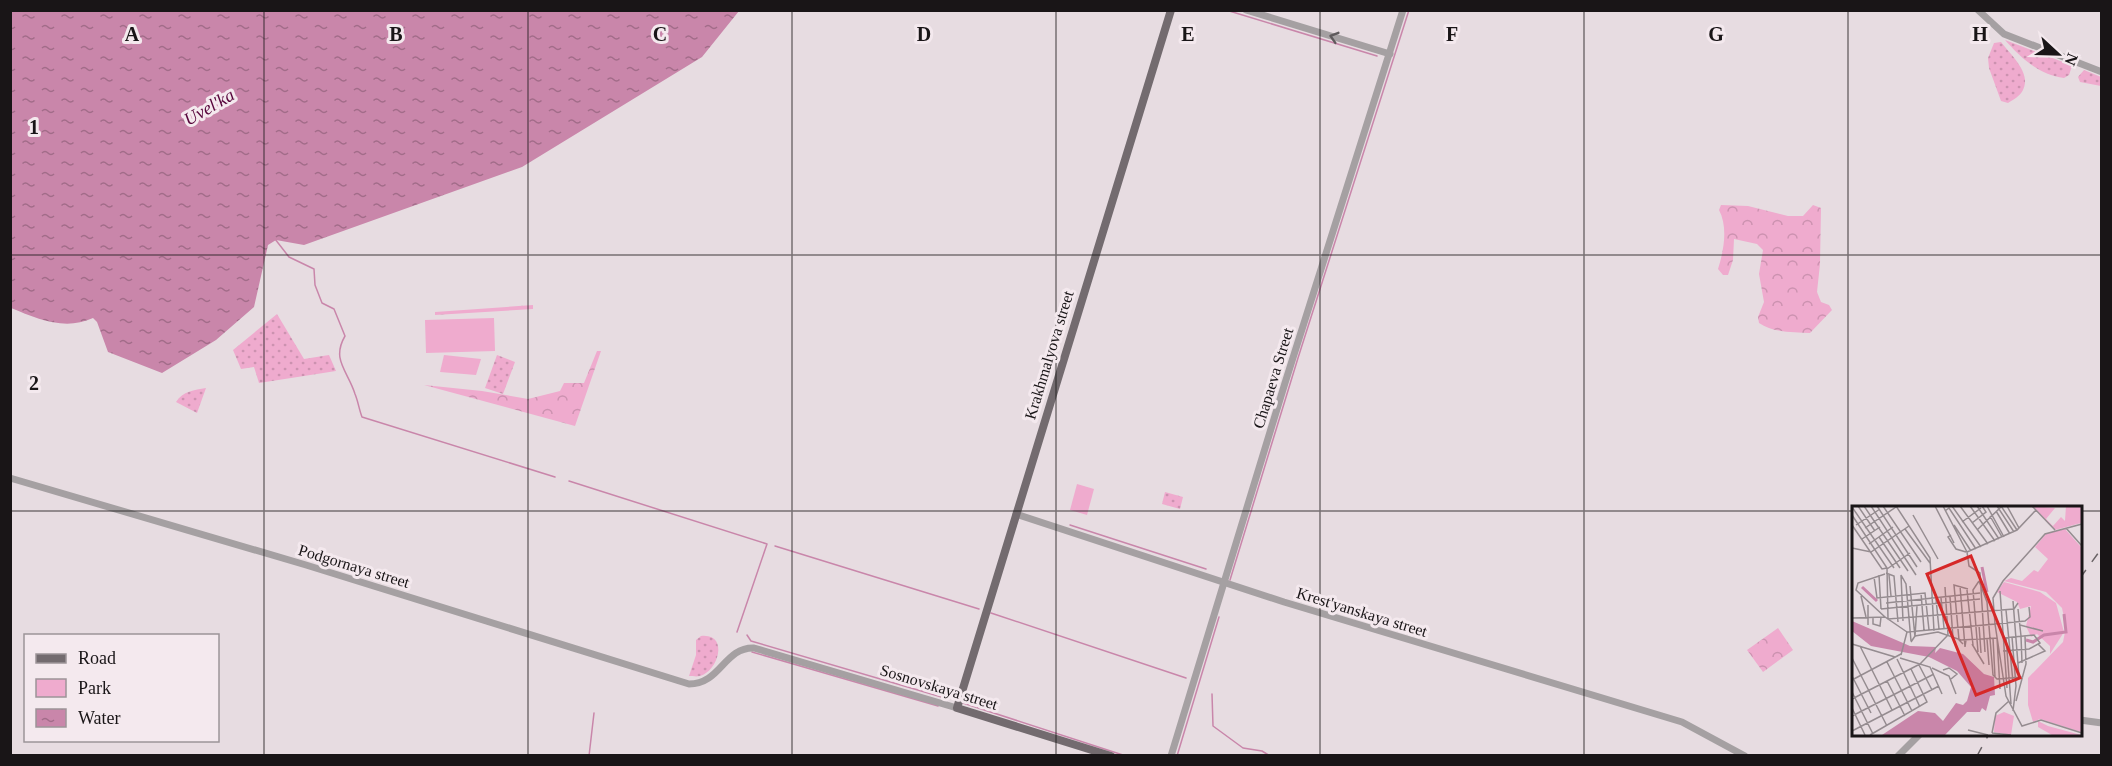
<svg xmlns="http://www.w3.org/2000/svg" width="2112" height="766" viewBox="0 0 2112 766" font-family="Georgia,serif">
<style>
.green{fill:url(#green-dots)}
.forest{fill:url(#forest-crowns)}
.pitch{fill:#efabce}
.water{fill:url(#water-ripples)}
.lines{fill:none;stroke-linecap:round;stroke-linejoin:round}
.stream{stroke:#c986aa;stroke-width:1.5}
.minor{stroke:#a5a0a2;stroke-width:7}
.major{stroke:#736b6f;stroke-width:8}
.rail{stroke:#696265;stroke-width:1.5;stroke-dasharray:10 10;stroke-linecap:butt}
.oneway{stroke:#5f5a5c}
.grid{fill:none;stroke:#191517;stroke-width:1.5;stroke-opacity:0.55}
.labels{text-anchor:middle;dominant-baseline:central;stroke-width:6;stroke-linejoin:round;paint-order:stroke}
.street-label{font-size:16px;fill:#191517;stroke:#f4e9ee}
.water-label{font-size:18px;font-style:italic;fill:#57043b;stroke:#f4e9ee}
.inset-river{fill:none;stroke:#c986aa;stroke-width:3}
.inset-road{fill:none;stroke:#958c90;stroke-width:1.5}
.view{fill:#d62828;fill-opacity:0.15;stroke:#d62828;stroke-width:3}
.inset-edge{fill:none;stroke:#191517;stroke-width:3}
.grid-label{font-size:20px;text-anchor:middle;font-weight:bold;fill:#191517;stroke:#f4e9ee;stroke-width:6;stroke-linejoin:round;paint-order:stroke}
</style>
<defs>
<pattern id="green-dots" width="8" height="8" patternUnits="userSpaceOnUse" patternTransform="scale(1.5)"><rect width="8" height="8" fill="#efabce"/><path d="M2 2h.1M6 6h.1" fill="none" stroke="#cc92b0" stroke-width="1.8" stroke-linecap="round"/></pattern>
<pattern id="forest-crowns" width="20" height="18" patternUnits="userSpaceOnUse" patternTransform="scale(1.5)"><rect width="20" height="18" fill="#efabce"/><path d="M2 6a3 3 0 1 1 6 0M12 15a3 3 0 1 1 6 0" fill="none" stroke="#cc92b0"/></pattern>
<pattern id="water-ripples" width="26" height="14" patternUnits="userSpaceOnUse" patternTransform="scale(1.5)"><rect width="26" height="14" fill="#c986aa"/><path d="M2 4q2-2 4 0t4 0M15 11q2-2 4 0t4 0" fill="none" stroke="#a26c89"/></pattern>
</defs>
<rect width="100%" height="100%" fill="#e7dce1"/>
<g class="green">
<path d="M 2005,40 L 2071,65 L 2072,66 L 2069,75 L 2064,78 C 2039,75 2021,58 2005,40 Z"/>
<path d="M 2001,42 C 2010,54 2032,73 2023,90 C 2020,96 2013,100 2008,103 L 2001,101 L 1989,68 L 1988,58 L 1994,43 Z"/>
<path d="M 2084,70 L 2101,77 L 2101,86 L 2080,82 L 2078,77 Z"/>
<path d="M 277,314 L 304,359 L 329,355 L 336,371 L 259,383 L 254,367 L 241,369 L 233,350 Z"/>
<path d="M 497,355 L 515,362 L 503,394 L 485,388 Z"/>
<path d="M 206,388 L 197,413 L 176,402 C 183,391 194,390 206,388 Z"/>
<path d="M 1165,492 L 1183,497 L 1180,509 L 1162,504 Z"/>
<path d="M 701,636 C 729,633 719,671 700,676 C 696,677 693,676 689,676 L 696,655 L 696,640 Z"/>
</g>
<g class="forest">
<path d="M 1721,205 L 1748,206 L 1788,216 L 1803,216 L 1813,205 L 1821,208 L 1820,264 L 1817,292 L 1821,302 L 1829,305 L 1832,310 L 1810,333 C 1794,332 1773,333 1759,323 L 1758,317 L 1764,302 L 1759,274 L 1763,250 L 1757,244 L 1734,239 L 1733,260 L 1728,275 L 1723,275 L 1718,269 C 1724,250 1728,227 1719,210 Z"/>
<path d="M 533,305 L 533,309 L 435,315 L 435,312 Z"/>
<path d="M 597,351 L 601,351 L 575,426 L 424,385 L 482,391 L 528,399 L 560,391 L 564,383 L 584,383 Z"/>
<path d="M 1778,628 L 1793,650 L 1763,672 L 1747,650 Z"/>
</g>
<g class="pitch">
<path d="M 494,318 L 495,351 L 426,353 L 425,320 Z"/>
<path d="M 444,355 L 481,359 L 476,375 L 440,372 Z"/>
<path d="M 1077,484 L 1094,489 L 1087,515 L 1070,510 Z"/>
</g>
<path class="water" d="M 10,11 L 11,10 L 739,11 L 702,57 L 522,167 L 304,245 L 276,240 L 268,245 L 254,307 L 216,340 L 162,373 L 108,352 L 97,322 L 93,318 C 65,331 38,319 11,308 Z"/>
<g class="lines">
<g class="stream">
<path d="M 1226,10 L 1377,56"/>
<path d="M 275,239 L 289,257 L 314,269 L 315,285 L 322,303 L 334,309 L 345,336 C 331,360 348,371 355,394 C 358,401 359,409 362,417 L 555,477"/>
<path d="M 569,481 L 767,544 L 737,632"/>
<path d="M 1070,525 L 1206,569"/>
<path d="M 775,546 L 979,609"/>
<path d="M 1230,580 L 1298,358 L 1409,10"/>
<path d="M 991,613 L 1186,678"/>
<path d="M 747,635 L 751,641 L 945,698"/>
<path d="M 752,652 L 938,706"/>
<path d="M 1212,694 L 1213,726 L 1243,748 L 1262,751 L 1270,756"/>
<path d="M 963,703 L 1126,756"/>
<path d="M 589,756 L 594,713"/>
<path d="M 1177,756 L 1219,617"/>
</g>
<g class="minor">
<path d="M 1246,10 L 1390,54"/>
<path d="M 1978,10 L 2004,34 L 2102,72"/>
<path d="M 10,478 L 306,565 L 689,684 C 721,684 724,647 754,648 L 957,708"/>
<path d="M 1016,514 L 1284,602 L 1682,722 L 1745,756"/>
<path d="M 2080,720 L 2102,723"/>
<path d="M 1171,756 L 1285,383 L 1403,10"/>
<path d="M 1898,756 L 1920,734"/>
</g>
<path class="major" d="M 1111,756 L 957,708 L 1171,10"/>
<g class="rail">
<path d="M 2080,578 L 2102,548"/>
<path d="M 1977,756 L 1989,734"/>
</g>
</g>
<defs><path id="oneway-chevron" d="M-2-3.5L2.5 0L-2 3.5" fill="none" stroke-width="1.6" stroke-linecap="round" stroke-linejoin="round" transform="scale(1.5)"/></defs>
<use class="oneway" href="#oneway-chevron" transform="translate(1334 37) rotate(-163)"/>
<path class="grid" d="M 264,10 L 264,756M 528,10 L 528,756M 792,10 L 792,756M 1056,10 L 1056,756M 1320,10 L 1320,756M 1584,10 L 1584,756M 1848,10 L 1848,756M 10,255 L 2102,255M 10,511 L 1854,511M 2080,511 L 2102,511"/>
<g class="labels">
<g class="street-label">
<text transform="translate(1049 355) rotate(-73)">Krakhmalyova street</text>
<text transform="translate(1273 378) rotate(-73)">Chapaeva Street</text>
<text transform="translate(354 566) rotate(17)">Podgornaya street</text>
<text transform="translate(1362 612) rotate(17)">Krest'yanskaya street</text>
<text transform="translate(939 687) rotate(17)">Sosnovskaya street</text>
</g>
<g class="water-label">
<text transform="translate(209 107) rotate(-30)">Uvel'ka</text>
</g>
</g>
<g transform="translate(1852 506)">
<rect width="230" height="230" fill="#e7dce1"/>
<path d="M 181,0 L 203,2 L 194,13 L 201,20 L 209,11 L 213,15 L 214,0 L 229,0 L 229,17 L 203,24 ZM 213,23 L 229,41 L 229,226 L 188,213 L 181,216 L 176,199 L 176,172 L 211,136 L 214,121 L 210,102 L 194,86 L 152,75 L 159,72 L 170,75 L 182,64 L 186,66 L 196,53 L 183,41 L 194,28 ZM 152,76 L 188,86 L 204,97 L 212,126 L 198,148 L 198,140 L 185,128 L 179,131 L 174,120 L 179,100 L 168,103 L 165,96 L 145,86 ZM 152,206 L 162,210 L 159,229 L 142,226 L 143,210 ZM 186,215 L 196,220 L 229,229 L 200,229 L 186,221 Z" fill="#efabce"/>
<path d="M 0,115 L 58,140 L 84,141 L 83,147 L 88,142 L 111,148 L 132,168 L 142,171 L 143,189 L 138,190 L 134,205 L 130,202 L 128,206 L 115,206 L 93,229 L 30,229 L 66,205 L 83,207 L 91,215 L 104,197 L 111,199 L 115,195 L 119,181 L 105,165 L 77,151 L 19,140 L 0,125 Z" fill="#c986aa"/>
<path class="inset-river" d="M 130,61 L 135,86M 10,81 L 25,95M 174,134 L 181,136 L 192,129 L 214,126 L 212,108"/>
<path class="inset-road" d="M 6,0 L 23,25M 12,0 L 56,65M 19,0 L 64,69M 25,0 L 65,61M 31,0 L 69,56M 44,0 L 78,52 L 82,125M 83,0 L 102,37M 91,0 L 115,46M 100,0 L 129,41M 108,0 L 136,38M 118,0 L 143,35M 125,0 L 147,33M 135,0 L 152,31M 145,0 L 162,26M 149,0 L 165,24M 155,0 L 167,22M 180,0 L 203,24M 0,1 L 42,62M 93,5 L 97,2 L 124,43M 144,5 L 158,28M 0,9 L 35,62 L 36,113 L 162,103 L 166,97M 61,9 L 86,53M 138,10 L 150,31M 110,16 L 129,2M 120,17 L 134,6 L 130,0M 0,19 L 30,63 L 35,62M 4,19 L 28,3M 102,19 L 119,45M 13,22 L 44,1M 214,22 L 230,40M 53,23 L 78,57M 125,24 L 150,0M 99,29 L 96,31 L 104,43 L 114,46M 27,31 L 48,62M 10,33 L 28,21M 17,38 L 41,21M 0,42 L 19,46 L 57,20M 115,46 L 117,60 L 128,67 L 133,146M 115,46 L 165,24 L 184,4M 35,63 L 58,47M 34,67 L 42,70 L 46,116M 27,69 L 29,103M 37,69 L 39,90M 22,71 L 25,92 L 73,87 L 77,124M 127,75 L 135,96 L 141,169 L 145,173 L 171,171M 58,80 L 63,131M 108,80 L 113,141 L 114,134M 115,84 L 121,139M 148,85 L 155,182M 69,87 L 72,124M 9,90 L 14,111M 98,91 L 101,132M 89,92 L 92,122M 84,93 L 87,123M 161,95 L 167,171M 34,97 L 128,87M 177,101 L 178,111 L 173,115 L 143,118 L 154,190 L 170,220 L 189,214 L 230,227M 29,103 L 128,93M 166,103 L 169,130M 154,104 L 161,176M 33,111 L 4,84 L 6,77 L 33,68M 0,112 L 33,111 L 55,126M 21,112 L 21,118 L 28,120 L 29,111M 51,115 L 49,69 L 54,78 L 59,135M 16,119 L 16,99M 127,119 L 129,147M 168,119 L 191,125M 55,126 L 143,118 L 141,92 L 151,75 L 193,28 L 230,18M 63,130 L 65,100M 169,130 L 170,157M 154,131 L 159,198M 160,131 L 164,180 L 161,205M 141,132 L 143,171M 135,133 L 137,159M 59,136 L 63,130 L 86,126 L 109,134 L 145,132 L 148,183M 0,138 L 43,151M 111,138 L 107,134 L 102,79 L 116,83M 120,138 L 132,158M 8,140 L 40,204M 151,145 L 177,143 L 188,137 L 182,129 L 151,132M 126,146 L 121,84 L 127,75M 49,149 L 55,126M 0,152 L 35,220M 48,152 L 78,161 L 90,188M 45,153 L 68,201M 35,156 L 60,205M 166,157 L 193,145 L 186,138M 68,158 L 96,129 L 93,81M 67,159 L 80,184M 80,162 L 97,170 L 104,188M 91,164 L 97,162 L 105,168 L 99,173M 0,170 L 19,207M 0,174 L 49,148M 35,175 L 53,210M 0,186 L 21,228M 0,193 L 68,158M 164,195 L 174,158 L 173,130M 0,202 L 13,229M 0,210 L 82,168M 116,224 L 136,229M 0,225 L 87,180M 140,227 L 144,207 L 157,195M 140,227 L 159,229M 18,229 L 75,196 L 59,163"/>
<path class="view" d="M 119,50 L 168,172 L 124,189 L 75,68 Z"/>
<rect width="230" height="230" class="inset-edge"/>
</g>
<g class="grid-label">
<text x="132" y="41">A</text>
<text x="396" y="41">B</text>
<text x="660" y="41">C</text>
<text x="924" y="41">D</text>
<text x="1188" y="41">E</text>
<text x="1452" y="41">F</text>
<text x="1716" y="41">G</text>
<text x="1980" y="41">H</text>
<text x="34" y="134">1</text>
<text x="34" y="390">2</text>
</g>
<rect width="2112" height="766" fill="none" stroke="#191517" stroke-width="24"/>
<rect x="24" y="634" width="195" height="108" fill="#f4e9ee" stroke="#9c9498" stroke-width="1.5"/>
<rect x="36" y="654" width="30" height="9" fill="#736b6f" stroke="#9c9498" stroke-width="1.5"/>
<text x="78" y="664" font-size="18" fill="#191517">Road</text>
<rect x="36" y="679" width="30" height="18" fill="#efabce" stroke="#9c9498" stroke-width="1.5"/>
<text x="78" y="694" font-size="18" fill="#191517">Park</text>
<rect x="36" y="709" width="30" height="18" fill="url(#water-ripples)" stroke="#9c9498" stroke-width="1.5"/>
<text x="78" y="724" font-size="18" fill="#191517">Water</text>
<g transform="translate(2058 54) rotate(112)" stroke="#f4e9ee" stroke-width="4.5" paint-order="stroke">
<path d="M0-4.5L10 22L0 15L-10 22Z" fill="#191517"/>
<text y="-9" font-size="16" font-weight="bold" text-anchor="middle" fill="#191517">N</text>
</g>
</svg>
